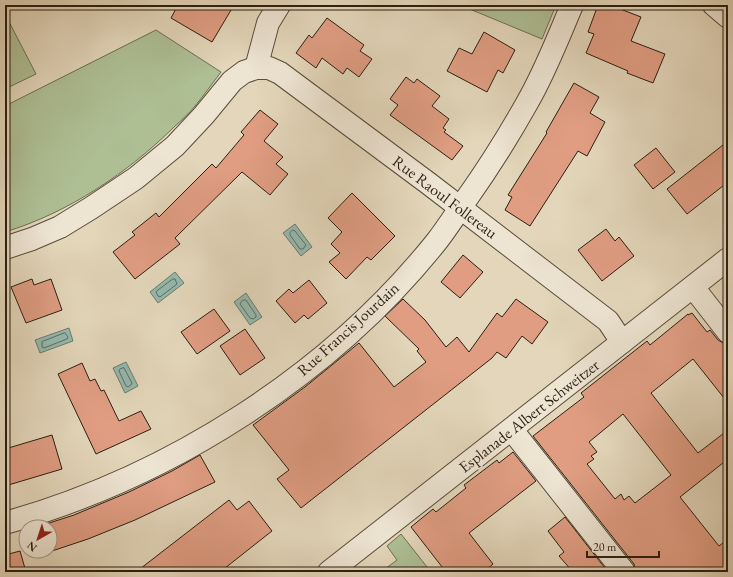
<svg xmlns="http://www.w3.org/2000/svg" width="733" height="577" viewBox="0 0 733 577" font-family="'EB Garamond',serif">
<style>
.green{fill:#aebf94;stroke:#6c6f53}
.water{fill:#95b9af;stroke:#6b7b70}
.lines{fill:none;stroke-linecap:round;stroke-linejoin:round}
.shore{stroke:#606c60;stroke-width:1}
.building{fill:#e09d82;stroke:#2b1f12;fill-rule:evenodd}
.minor-casing{stroke:#594d3c;stroke-width:24}
.minor{stroke:#ede4d2;stroke-width:22}
.labels{text-anchor:middle;dominant-baseline:central;stroke-width:3;stroke-linejoin:round;paint-order:stroke}
.street-label{font-size:16px;fill:#2b1f12;stroke:#ede4d2}
</style>
<rect width="100%" height="100%" fill="#e3d6ba"/>
<filter id="stains"><feTurbulence type="fractalNoise" baseFrequency=".005" numOctaves="4"/><feColorMatrix values="0 0 0 0 .2 0 0 0 0 .09 0 0 0 0 .02 0 0 0 .5 -.17"/></filter>
<radialGradient id="worn" r=".72"><stop offset=".6" stop-color="#630" stop-opacity="0"/><stop offset="1" stop-color="#630" stop-opacity=".3"/></radialGradient>
<g class="green">
<path d="M 460,5 L 556,5 L 542,39 Z"/>
<path d="M 5,14 L 36,74 L 5,89 Z"/>
<path d="M 156,30 L 221,72 C 212,84 204,95 195,106 C 189,113 182,120 175,126 C 129,172 68,213 5,232 L 5,106 Z"/>
<path d="M 401,534 L 431,572 L 381,572 L 397,560 L 387,546 Z"/>
</g>
<g class="water">
<path d="M 295,224 L 312,247 L 301,256 L 283,233 Z"/>
<path d="M 175,272 L 184,283 L 158,303 L 150,292 Z"/>
<path d="M 246,293 L 262,317 L 250,325 L 234,302 Z"/>
<path d="M 69,328 L 73,341 L 40,353 L 35,340 Z"/>
<path d="M 126,362 L 138,386 L 125,393 L 113,368 Z"/>
</g>
<g class="lines">
<g class="shore">
<path d="M 293,230 L 295,231 L 306,245 L 303,249 L 300,249 L 290,235 L 290,233 Z"/>
<path d="M 173,279 L 175,279 L 177,284 L 160,297 L 158,296 L 156,292 Z"/>
<path d="M 244,300 L 246,300 L 256,315 L 256,317 L 253,319 L 250,318 L 240,304 L 241,302 Z"/>
<path d="M 65,333 L 68,337 L 67,339 L 44,348 L 42,347 L 42,342 Z"/>
<path d="M 124,368 L 132,383 L 131,385 L 128,387 L 126,386 L 119,371 L 120,369 Z"/>
</g>
</g>
<g class="building">
<path d="M 178,5 L 234,5 L 212,42 L 171,18 Z"/>
<path d="M 598,5 L 610,5 L 641,17 L 631,41 L 665,54 L 653,83 L 627,73 L 628,71 L 586,53 L 594,34 L 588,32 Z"/>
<path d="M 327,18 L 364,45 L 360,51 L 372,59 L 359,77 L 347,68 L 343,74 L 322,58 L 316,68 L 296,53 L 309,35 L 312,38 Z"/>
<path d="M 484,32 L 515,50 L 503,73 L 498,70 L 487,92 L 447,71 L 459,48 L 472,54 Z"/>
<path d="M 406,77 L 414,83 L 417,79 L 440,96 L 432,106 L 449,119 L 443,128 L 446,130 L 444,132 L 463,146 L 452,160 L 390,115 L 398,105 L 390,99 Z"/>
<path d="M 574,83 L 599,97 L 590,113 L 605,122 L 587,156 L 578,151 L 530,226 L 505,210 L 512,197 L 508,195 L 547,133 L 546,132 Z"/>
<path d="M 260,110 L 278,124 L 264,141 L 283,157 L 276,164 L 288,174 L 270,195 L 242,172 L 175,238 L 180,244 L 135,279 L 113,252 L 135,235 L 132,232 L 156,213 L 159,217 L 212,164 L 216,168 L 244,135 L 241,132 Z"/>
<path d="M 728,141 L 728,182 L 687,214 L 667,189 Z"/>
<path d="M 656,148 L 675,172 L 653,189 L 634,165 Z"/>
<path d="M 352,193 L 395,236 L 371,260 L 367,257 L 346,279 L 329,262 L 340,253 L 331,244 L 342,232 L 328,218 Z"/>
<path d="M 606,229 L 615,241 L 619,237 L 634,256 L 602,281 L 578,250 Z"/>
<path d="M 463,255 L 483,272 L 460,298 L 441,282 Z"/>
<path d="M 32,279 L 34,285 L 51,279 L 62,310 L 26,323 L 11,287 Z"/>
<path d="M 309,280 L 327,303 L 308,319 L 304,315 L 295,323 L 276,301 L 289,289 L 293,293 Z"/>
<path d="M 403,299 L 425,320 L 446,347 L 457,337 L 469,352 L 497,313 L 502,317 L 516,299 L 548,322 L 532,344 L 522,336 L 506,358 L 497,352 L 492,358 L 301,508 L 277,479 L 289,470 L 253,425 L 305,387 L 359,343 L 394,387 L 426,362 L 417,351 L 419,349 L 385,316 Z"/>
<path d="M 214,309 L 230,331 L 197,354 L 181,332 Z"/>
<path d="M 692,313 L 707,332 L 710,330 L 718,340 L 723,343 L 728,344 L 728,403 L 693,359 L 651,393 L 698,453 L 728,430 L 728,459 L 680,497 L 719,546 L 728,539 L 728,572 L 636,572 L 634,564 L 533,436 L 584,397 L 581,393 L 647,341 L 650,345 L 688,314 L 688,315 ZM 623,414 L 671,475 L 635,503 L 629,496 L 624,500 L 621,494 L 615,499 L 587,464 L 594,459 L 591,456 L 597,452 L 589,442 Z"/>
<path d="M 245,329 L 265,358 L 240,375 L 220,346 Z"/>
<path d="M 82,363 L 90,381 L 95,379 L 101,391 L 104,390 L 119,421 L 141,411 L 151,429 L 96,454 L 58,374 Z"/>
<path d="M 52,435 L 62,469 L 5,486 L 5,449 Z"/>
<path d="M 513,452 L 536,481 L 469,533 L 493,564 L 484,572 L 446,572 L 411,527 L 433,509 L 436,512 L 466,488 L 464,485 L 497,460 L 499,463 Z"/>
<path d="M 200,455 L 215,482 L 135,520 L 88,539 L 49,552 L 50,551 L 50,527 L 40,526 L 74,515 L 129,492 L 172,471 Z"/>
<path d="M 229,500 L 237,510 L 249,501 L 272,531 L 220,572 L 136,572 Z"/>
<path d="M 565,517 L 608,572 L 573,572 L 559,556 L 564,552 L 548,531 Z"/>
<path d="M 20,551 L 26,572 L 5,572 L 5,555 Z"/>
</g>
<g class="lines">
<g class="minor-casing">
<g id="minor">
<path d="M 714,5 L 728,17"/>
<path d="M 256,68 L 268,23 L 279,5"/>
<path d="M 5,248 L 32,239 L 60,227 L 91,208 L 136,178 L 175,146 L 204,115 L 232,81 L 244,72 L 256,68 L 269,68 L 280,73 L 428,183 L 608,321 L 622,342"/>
<path d="M 693,287 L 728,332"/>
<path d="M 512,430 L 624,572"/>
<path d="M 5,523 C 170,477 330,375 437,241 C 447,228 456,214 465,201 C 487,170 508,137 527,103 C 545,72 558,38 572,5"/>
<path d="M 329,572 L 728,259"/>
</g>
</g>
<use href="#minor" class="minor"/>
</g>
<g class="labels">
<g class="street-label">
<text transform="translate(445 197) rotate(37)">Rue Raoul Follereau</text>
<text transform="translate(348 329) rotate(-42)">Rue Francis Jourdain</text>
<text transform="translate(529 416) rotate(-38)">Esplanade Albert Schweitzer</text>
</g>
</g>
<rect width="733" height="577" fill="none" stroke="#e3d6ba" stroke-width="20"/>
<rect x="6" y="6" width="721" height="565" fill="none" stroke="#2b1f12" stroke-width="2"/>
<rect x="10" y="10" width="713" height="557" fill="none" stroke="#2b1f12"/>
<g transform="translate(38 539) rotate(219)"><circle r="19" fill="#ede4d2" stroke="#9f9585"/>
<path d="M0-3L7 15L0 10L-7 15Z" fill="#8f2418"/>
<text y="-6" font-size="11" font-weight="bold" text-anchor="middle" fill="#2b1f12">N</text>
</g>
<path d="M587 551v6h72v-6" fill="none" stroke="#2b1f12" stroke-width="2"/>
<text x="593" y="551" font-size="12" fill="#2b1f12" stroke="#ede4d2" stroke-width="3" paint-order="stroke">20 m</text>
<rect width="100%" height="100%" filter="url(#stains)"/>
<rect width="100%" height="100%" fill="url(#worn)"/>
</svg>
